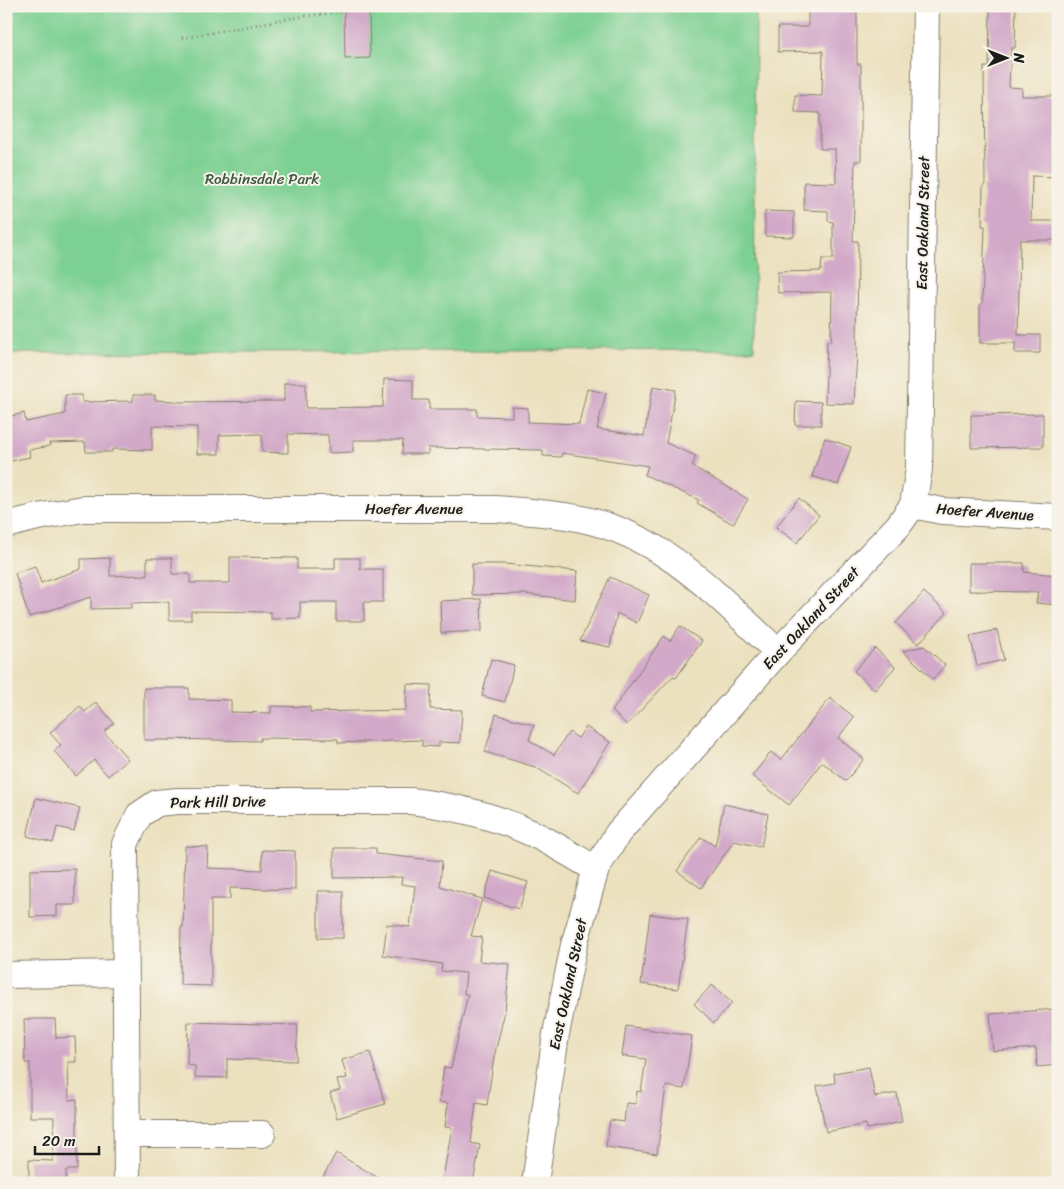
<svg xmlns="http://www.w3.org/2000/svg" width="1064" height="1189" viewBox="0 0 1064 1189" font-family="Sriracha,sans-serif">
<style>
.green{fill:#7dd093;stroke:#4c7658}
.building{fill:#d2a9c9}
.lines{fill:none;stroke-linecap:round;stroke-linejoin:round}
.minor-casing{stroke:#847e6e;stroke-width:28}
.path{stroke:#847e6e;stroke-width:3;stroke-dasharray:1 4;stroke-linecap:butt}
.minor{stroke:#fff;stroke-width:26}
.labels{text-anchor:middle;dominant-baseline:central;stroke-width:4;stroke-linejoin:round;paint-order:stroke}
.park-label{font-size:15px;fill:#3e5b46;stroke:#f7f3e8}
.street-label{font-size:15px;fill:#1c1c1c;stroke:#f7f3e8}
</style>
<rect width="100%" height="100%" fill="#f7f3e8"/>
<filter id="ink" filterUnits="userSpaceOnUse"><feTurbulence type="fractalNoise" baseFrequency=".02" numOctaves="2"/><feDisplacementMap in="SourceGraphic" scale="10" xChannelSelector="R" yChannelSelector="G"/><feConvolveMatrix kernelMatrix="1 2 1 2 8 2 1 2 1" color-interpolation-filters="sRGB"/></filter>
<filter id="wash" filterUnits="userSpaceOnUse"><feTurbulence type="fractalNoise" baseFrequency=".0096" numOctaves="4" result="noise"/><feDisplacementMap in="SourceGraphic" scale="20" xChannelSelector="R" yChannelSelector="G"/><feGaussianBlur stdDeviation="1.12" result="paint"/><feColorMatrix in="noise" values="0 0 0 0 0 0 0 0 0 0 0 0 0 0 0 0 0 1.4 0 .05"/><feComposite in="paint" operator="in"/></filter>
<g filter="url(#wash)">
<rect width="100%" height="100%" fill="#ece1bf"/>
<path class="green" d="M 6,6 L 756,6 L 754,350 L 6,353 Z"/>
<g id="blocks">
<g class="building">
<path d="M 808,6 L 857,6 L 857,64 L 861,64 L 861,161 L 855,161 L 853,241 L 858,241 L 857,353 L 854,404 L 825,403 L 827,341 L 831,341 L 832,292 L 778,293 L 777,272 L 821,271 L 822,259 L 833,259 L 833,222 L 828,221 L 828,211 L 804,210 L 804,182 L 836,183 L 835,149 L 820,149 L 820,113 L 795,112 L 795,95 L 822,96 L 823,51 L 778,52 L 778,27 L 808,27 Z"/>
<path d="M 990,6 L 1016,6 L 1015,48 L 1011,48 L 1009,87 L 1022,88 L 1022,96 L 1056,96 L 1056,152 L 1058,152 L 1058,177 L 1032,176 L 1031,221 L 1058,221 L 1058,240 L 1020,240 L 1018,335 L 1040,335 L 1040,353 L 1015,353 L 1015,343 L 980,343 L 980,304 L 982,304 L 985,226 L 982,226 L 983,186 L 985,186 L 984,67 L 989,67 Z"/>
<path d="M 369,10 L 370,58 L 345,59 L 344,11 Z"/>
<path d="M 765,211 L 794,212 L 794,237 L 765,236 Z"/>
<path d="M 384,379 L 413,380 L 413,400 L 429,400 L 429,409 L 477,409 L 477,416 L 512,417 L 512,407 L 528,408 L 528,422 L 579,424 L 587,389 L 606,393 L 597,429 L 644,436 L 653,386 L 676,390 L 666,443 L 696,456 L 692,466 L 748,499 L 733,524 L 697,503 L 699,500 L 645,475 L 648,466 L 562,453 L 561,457 L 543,456 L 543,450 L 428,448 L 428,454 L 402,454 L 403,440 L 353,440 L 353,452 L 329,453 L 328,435 L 288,434 L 288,453 L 262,452 L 262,434 L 219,435 L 219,454 L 197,454 L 197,427 L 152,426 L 152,450 L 112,449 L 112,452 L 86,452 L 85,442 L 49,443 L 50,446 L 29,450 L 30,457 L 6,462 L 6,417 L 24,413 L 26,422 L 65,414 L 65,395 L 82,395 L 82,402 L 133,401 L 133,395 L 155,395 L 155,400 L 175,401 L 175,402 L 284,401 L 284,383 L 306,383 L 306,408 L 383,407 Z"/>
<path d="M 796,401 L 821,402 L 821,425 L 795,425 Z"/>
<path d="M 1043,414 L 1043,447 L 971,448 L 971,415 Z"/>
<path d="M 825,438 L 851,447 L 838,485 L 812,476 Z"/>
<path d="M 799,498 L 819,515 L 797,543 L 776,527 Z"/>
<path d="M 230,557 L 297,558 L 297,569 L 335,569 L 335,558 L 360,558 L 360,569 L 383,569 L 383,602 L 364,602 L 364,621 L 336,621 L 336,602 L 300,602 L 300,618 L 271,619 L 271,612 L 191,611 L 191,620 L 169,620 L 169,602 L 131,603 L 131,608 L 91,609 L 91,597 L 29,617 L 15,573 L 35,566 L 41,583 L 81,569 L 81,559 L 110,558 L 110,576 L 147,575 L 147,558 L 172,558 L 172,574 L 190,574 L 190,583 L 230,583 Z"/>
<path d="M 969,563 L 1024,563 L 1024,572 L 1058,575 L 1058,605 L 1036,603 L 1038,592 L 969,591 Z"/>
<path d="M 472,564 L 505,564 L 577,571 L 575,600 L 524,594 L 472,595 Z"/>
<path d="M 610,577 L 649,595 L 637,623 L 617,613 L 610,647 L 580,641 Z"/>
<path d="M 924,592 L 947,613 L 918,644 L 896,623 Z"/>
<path d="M 481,599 L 482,631 L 441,633 L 440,601 Z"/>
<path d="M 680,626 L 702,641 L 676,678 L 673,676 L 627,725 L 612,711 L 664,636 L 670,641 Z"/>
<path d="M 997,630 L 1004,660 L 977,666 L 970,636 Z"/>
<path d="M 924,646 L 945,665 L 933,679 L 903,651 Z"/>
<path d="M 875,648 L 895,667 L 875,690 L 854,671 Z"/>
<path d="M 491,659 L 514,665 L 505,702 L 482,696 Z"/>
<path d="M 407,684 L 431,685 L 430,709 L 462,710 L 460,743 L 439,742 L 439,747 L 422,746 L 422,740 L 338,743 L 338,739 L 260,738 L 260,741 L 170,739 L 170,740 L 144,740 L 144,688 L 189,688 L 189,699 L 231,700 L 231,712 L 271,713 L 271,706 L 310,707 L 310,712 L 406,710 Z"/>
<path d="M 830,698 L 854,717 L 838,738 L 864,759 L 846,781 L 822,762 L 789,805 L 752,776 L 771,752 L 781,760 Z"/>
<path d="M 96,702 L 114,723 L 104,732 L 128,759 L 108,776 L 94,760 L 76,776 L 54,751 L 61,745 L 50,733 L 80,706 L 85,712 Z"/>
<path d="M 496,714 L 534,725 L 529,740 L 554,755 L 569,732 L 578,738 L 586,727 L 610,742 L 578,793 L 535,767 L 485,752 Z"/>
<path d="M 36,798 L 80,808 L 74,831 L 57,827 L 53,843 L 27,836 Z"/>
<path d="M 724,804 L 768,814 L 761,847 L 734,841 L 701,888 L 677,871 L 701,837 L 715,846 Z"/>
<path d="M 185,846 L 208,847 L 207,868 L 262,870 L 262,850 L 295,851 L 295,890 L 230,888 L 230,899 L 211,899 L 211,986 L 180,985 L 181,927 L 183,927 Z"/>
<path d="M 334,848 L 376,848 L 376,854 L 442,861 L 440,886 L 482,899 L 471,936 L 482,937 L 479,961 L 510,964 L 505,1011 L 494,1057 L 487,1105 L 476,1103 L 471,1143 L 480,1145 L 473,1183 L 442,1183 L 452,1128 L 445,1127 L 448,1103 L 439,1102 L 444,1067 L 451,1068 L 468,994 L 464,994 L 466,973 L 441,971 L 442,964 L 383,955 L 387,924 L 410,927 L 415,886 L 401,884 L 402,877 L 334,878 Z"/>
<path d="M 75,869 L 75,905 L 57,905 L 57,916 L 30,917 L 30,870 Z"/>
<path d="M 492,871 L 528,882 L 519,909 L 484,898 Z"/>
<rect x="318" y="891" width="25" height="47"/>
<path d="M 650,914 L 688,919 L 678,989 L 641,984 Z"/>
<path d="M 712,985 L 732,1003 L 714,1023 L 694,1004 Z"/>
<path d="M 1058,1009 L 1058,1065 L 1037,1067 L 1036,1048 L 993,1051 L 990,1014 Z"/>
<path d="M 24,1019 L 55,1019 L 56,1038 L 75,1037 L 76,1062 L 68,1062 L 69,1100 L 77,1099 L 77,1170 L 66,1170 L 66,1183 L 29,1183 L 29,1160 L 53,1161 L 54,1117 L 30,1117 L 30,1063 L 25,1063 Z"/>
<path d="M 188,1022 L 298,1025 L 296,1061 L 227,1059 L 227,1078 L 195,1077 L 195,1066 L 187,1065 Z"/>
<path d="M 626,1026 L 692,1036 L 684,1089 L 666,1086 L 657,1154 L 606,1147 L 610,1120 L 624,1122 L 626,1103 L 636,1104 L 637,1091 L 641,1092 L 646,1059 L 622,1056 Z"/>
<path d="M 370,1052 L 385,1104 L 337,1118 L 330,1093 L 340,1090 L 337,1080 L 347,1078 L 342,1060 Z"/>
<path d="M 869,1067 L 875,1097 L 897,1093 L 902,1122 L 867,1129 L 866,1124 L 826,1132 L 817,1086 L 835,1083 L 834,1073 Z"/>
<path d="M 336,1153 L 387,1183 L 333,1183 L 323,1177 Z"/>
</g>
</g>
</g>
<g filter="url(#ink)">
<use href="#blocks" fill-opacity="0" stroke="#847e6e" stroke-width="1"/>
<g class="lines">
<g class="minor-casing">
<g id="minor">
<path d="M 913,505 L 942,511 L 1058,517"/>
<path d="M 6,525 L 38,517 L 83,509 L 495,509 C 524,511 553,513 582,519 C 666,537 718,597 778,652"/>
<path d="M 6,975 L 125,973"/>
<path d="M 127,1134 L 262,1134"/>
<path d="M 127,1183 L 125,844 L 139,815 L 157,803 L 178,801 L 411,801 C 452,806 492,815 529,832 C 552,842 574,857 596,869"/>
<path d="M 535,1183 L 556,1034 L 574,945 L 596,869 L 618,833 L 778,652 L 898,526 L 913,505 L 919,469 L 926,6"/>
</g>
</g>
<path class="path" d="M 182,38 L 292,18 L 344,11"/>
<use href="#minor" class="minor"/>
</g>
</g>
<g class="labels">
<g class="park-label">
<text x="262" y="179">Robbinsdale Park</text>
</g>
<g class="street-label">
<text transform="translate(923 223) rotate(-89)">East Oakland Street</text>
<text x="414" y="509">Hoefer Avenue</text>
<text transform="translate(985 512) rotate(4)">Hoefer Avenue</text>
<text transform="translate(811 618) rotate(-47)">East Oakland Street</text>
<text transform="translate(218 802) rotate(-1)">Park Hill Drive</text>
<text transform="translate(568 984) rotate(-78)">East Oakland Street</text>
</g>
</g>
<rect width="1064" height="1189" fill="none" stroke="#f7f3e8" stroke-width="25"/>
<g transform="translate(1006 58) rotate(90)" stroke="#f7f3e8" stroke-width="4" paint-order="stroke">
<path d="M0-4L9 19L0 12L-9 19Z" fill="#1c1c1c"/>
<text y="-8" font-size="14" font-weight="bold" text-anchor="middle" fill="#1c1c1c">N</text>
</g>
<path d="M35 1146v8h64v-8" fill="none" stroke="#1c1c1c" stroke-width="2.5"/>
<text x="42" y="1146" font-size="15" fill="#1c1c1c" stroke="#f7f3e8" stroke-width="4" paint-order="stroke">20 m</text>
</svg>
